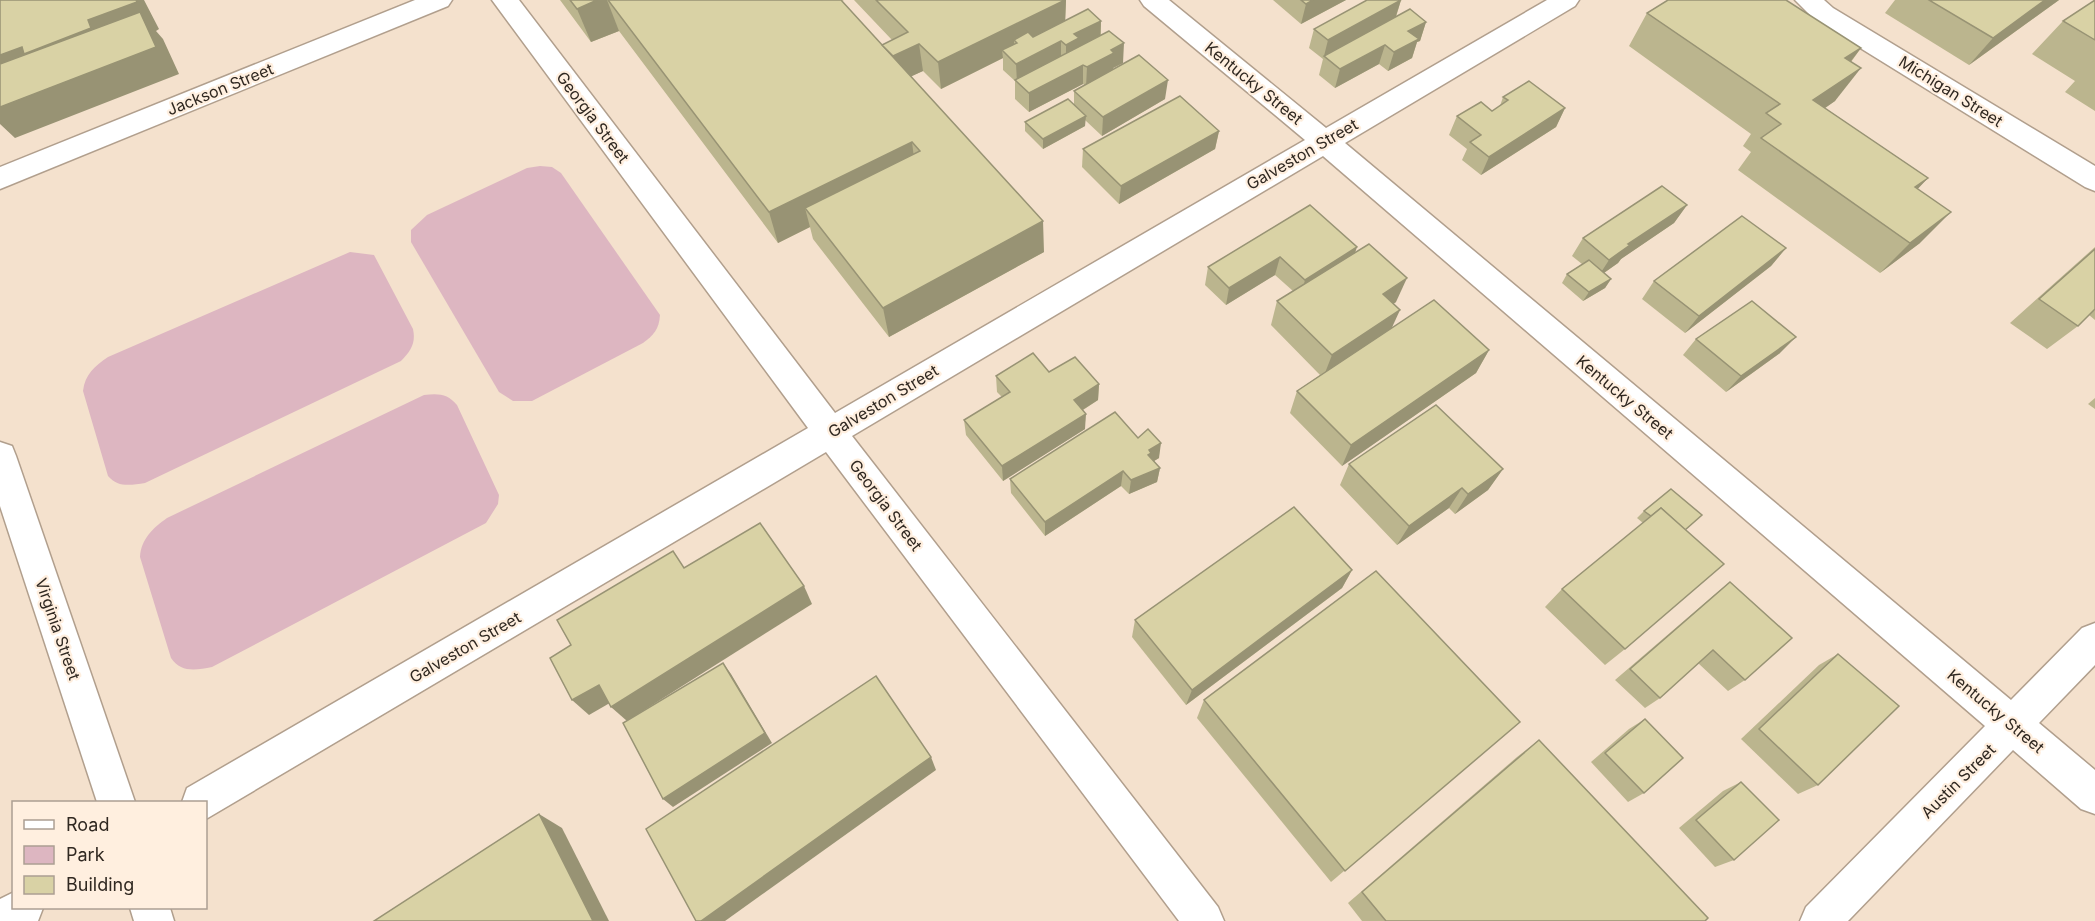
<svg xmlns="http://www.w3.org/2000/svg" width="2095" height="921" viewBox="0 0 2095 921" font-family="Inter,sans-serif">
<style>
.green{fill:#ddb6c1}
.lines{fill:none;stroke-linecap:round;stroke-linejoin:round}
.minor-casing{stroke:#b19f8d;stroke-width:3}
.minor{fill:#fff;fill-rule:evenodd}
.wall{fill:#bbb58e}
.shaded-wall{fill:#989374}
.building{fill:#d9d2a5;stroke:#989374;stroke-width:1.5}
.labels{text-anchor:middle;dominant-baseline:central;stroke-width:4.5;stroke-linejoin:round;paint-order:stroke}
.street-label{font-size:16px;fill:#302821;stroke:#ffefdf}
</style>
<rect width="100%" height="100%" fill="#f4e1cd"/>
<g class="green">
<path d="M 540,166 L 552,167 L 561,173 L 660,315 C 659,329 654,335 643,343 L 532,401 L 513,401 L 499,392 L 411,242 L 411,230 L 427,215 L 527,168 Z"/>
<path d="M 350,252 L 374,255 L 413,329 C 416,343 411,351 401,361 L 145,483 C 131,485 118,488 108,476 L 83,391 C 85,374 95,366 108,357 Z"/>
<path d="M 424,395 C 439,393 448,394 457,405 L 499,495 L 498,504 L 486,523 L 212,667 C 196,670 181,673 171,658 L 140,557 C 141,539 153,528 167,518 Z"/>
</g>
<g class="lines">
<g class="minor-casing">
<g id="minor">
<path d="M 415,0 L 452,0 L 448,6 L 0,189 L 0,167 Z"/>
<path d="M 492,0 L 519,0 L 835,413 L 1305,140 L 1144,6 L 1140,0 L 1169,0 L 1326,128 L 1547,0 L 1579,0 L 1575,6 L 1345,143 L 2011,700 L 2082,628 L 2095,623 L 2095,665 L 2039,723 L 2095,770 L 2095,814 L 2081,809 L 2013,750 L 1848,921 L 1800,921 L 1806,907 L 1985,726 L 1323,156 L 852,436 L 1218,907 L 1224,921 L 1179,921 L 826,452 L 206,819 L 206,802 L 182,802 L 187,788 L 808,428 Z"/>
<path d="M 1795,0 L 1824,0 L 1833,8 L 2095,166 L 2095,191 L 2085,187 L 1815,20 Z"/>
<path d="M 0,442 L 12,446 L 16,456 L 135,802 L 97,802 L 0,506 Z"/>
<path d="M 14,892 L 14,908 L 43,908 L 38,921 L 0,921 L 0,899 Z"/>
<path d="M 130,908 L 170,908 L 174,921 L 134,921 Z"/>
</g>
</g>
<use href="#minor" class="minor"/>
</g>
<g class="wall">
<path d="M 560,0 L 844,0 L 842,1 L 882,45 L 892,40 L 854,0 L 1066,0 L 1065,20 L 1101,21 L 1101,35 L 1123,63 L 1113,68 L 1113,70 L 1165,99 L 1102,136 L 1085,120 L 1085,126 L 1043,149 L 1025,131 L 1025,122 L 1074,105 L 1074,91 L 1085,85 L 1083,84 L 1029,112 L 1015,99 L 1015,81 L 1003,70 L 1003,58 L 941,89 L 923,71 L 911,76 L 1044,252 L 889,337 L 813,239 L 810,227 L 778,243 L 619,31 L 591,42 Z"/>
<path d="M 1273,0 L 1346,0 L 1301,24 Z"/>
<path d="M 1401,0 L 1396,17 L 1426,22 L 1420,41 L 1417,42 L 1412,58 L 1388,71 L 1379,64 L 1335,88 L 1319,75 L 1323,59 L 1309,48 L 1314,29 Z"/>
<path d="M 1895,0 L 2059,0 L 1969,65 L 1885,13 Z"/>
<path d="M 2095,0 L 2095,111 L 2065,92 L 2075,81 L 2032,54 L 2063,21 Z"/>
<path d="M 1647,13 L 1861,48 L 1851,62 L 1835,101 L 1825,108 L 1928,178 L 1917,189 L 1920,243 L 1880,273 L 1738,170 L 1751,152 L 1743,146 L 1751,134 L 1629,46 Z"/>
<path d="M 1503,97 L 1565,108 L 1556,127 L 1481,175 L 1462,160 L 1467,149 L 1449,135 L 1457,116 L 1492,111 L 1500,106 Z"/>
<path d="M 1219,131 L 1215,149 L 1119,204 L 1082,167 L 1083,149 Z"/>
<path d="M 1310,205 L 1355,253 L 1396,302 L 1393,304 L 1392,328 L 1489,350 L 1476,373 L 1342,466 L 1290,413 L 1297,391 L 1320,375 L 1271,325 L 1277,301 L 1293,291 L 1275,275 L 1226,305 L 1205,285 L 1208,267 Z"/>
<path d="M 1687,205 L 1674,223 L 1621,259 L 1618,263 L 1604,273 L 1611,279 L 1605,288 L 1583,301 L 1562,283 L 1567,274 L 1582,264 L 1572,256 L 1583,238 Z"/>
<path d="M 2095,247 L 2095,320 L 2089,315 L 2078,326 L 2047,349 L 2010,323 Z"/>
<path d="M 1786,248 L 1771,266 L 1685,333 L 1642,299 L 1654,281 Z"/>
<path d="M 1696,339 L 1780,353 L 1726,392 L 1683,355 Z"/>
<path d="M 1049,372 L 1099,384 L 1098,400 L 1083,410 L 1085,429 L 1003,481 L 966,435 L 964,420 L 1002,397 L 997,392 L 996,376 Z"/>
<path d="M 2095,398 L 2095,409 L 2088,404 Z"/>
<path d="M 1138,438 L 1159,458 L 1154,461 L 1160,468 L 1157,482 L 1129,494 L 1121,486 L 1045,536 L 1011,493 L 1010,479 Z"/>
<path d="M 1349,464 L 1503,469 L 1488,490 L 1455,514 L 1449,508 L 1397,545 L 1340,485 Z"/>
<path d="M 1644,511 L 1686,530 L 1625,649 L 1605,665 L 1545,607 L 1562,589 L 1643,523 L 1637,518 Z"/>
<path d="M 1352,570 L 1342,588 L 1186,705 L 1132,637 L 1135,620 Z"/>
<path d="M 1730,582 L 1745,680 L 1728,691 L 1698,663 L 1660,698 L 1645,708 L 1615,680 L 1714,595 Z"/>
<path d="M 1838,654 L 1818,785 L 1798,794 L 1741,739 L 1819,665 Z"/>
<path d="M 1204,700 L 1520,722 L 1331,882 L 1197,718 Z"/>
<path d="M 1645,719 L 1644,793 L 1628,802 L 1591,762 L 1629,729 Z"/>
<path d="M 1539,740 L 1705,921 L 1362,921 L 1348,903 L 1517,757 Z"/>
<path d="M 1741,782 L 1734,860 L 1715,867 L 1679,828 L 1723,791 Z"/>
</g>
<g class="shaded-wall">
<path d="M 136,0 L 144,0 L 159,29 L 156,31 L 163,39 L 179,74 L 15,138 L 0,124 L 0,55 Z"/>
<path d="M 597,0 L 607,0 L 619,31 L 591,42 L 577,9 Z"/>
<path d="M 1065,0 L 1066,0 L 1065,27 L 1017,43 L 1014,40 L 1014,53 L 1002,50 L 1003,58 L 941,89 L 938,62 Z"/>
<path d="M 1313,0 L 1346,0 L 1301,24 L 1306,4 Z"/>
<path d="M 1401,0 L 1395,19 L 1324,56 L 1328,40 Z"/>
<path d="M 2045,0 L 2059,0 L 1969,65 L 1993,38 Z"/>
<path d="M 1101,21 L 1100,40 L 1066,64 L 1066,45 L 1074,34 Z"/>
<path d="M 1426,22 L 1420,41 L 1417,42 L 1412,58 L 1388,71 L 1394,52 L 1408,31 Z"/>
<path d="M 1061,41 L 1061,60 L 1017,83 L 1016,64 Z"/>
<path d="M 1124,43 L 1123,63 L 1113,68 L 1113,72 L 1086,87 L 1087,67 L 1111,50 Z"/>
<path d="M 919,44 L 923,71 L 895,84 L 892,57 Z"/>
<path d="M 1385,45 L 1379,64 L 1335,88 L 1340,69 Z"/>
<path d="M 1861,48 L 1835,82 L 1845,58 Z"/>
<path d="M 1083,65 L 1083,84 L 1029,112 L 1029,93 Z"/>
<path d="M 1861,68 L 1835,101 L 1789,133 L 1813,100 Z"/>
<path d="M 1168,80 L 1165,99 L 1102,136 L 1103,117 Z"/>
<path d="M 1565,108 L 1556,127 L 1481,175 L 1489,157 Z"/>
<path d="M 1086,116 L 1085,126 L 1043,149 L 1043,139 Z"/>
<path d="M 1219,131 L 1215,149 L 1119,204 L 1121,186 Z"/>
<path d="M 912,142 L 916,174 L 805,208 L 810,227 L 778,243 L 769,212 Z"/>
<path d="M 1928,178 L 1899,209 L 1915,187 Z"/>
<path d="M 1687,205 L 1674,223 L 1621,259 L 1618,263 L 1598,277 L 1609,260 L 1628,244 Z"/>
<path d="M 1951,212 L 1920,243 L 1880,273 L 1910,243 Z"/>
<path d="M 1043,221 L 1044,252 L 889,337 L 883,308 Z"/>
<path d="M 1357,247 L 1351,265 L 1300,298 L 1305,280 Z"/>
<path d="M 1786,248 L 1771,266 L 1685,333 L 1699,316 Z"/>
<path d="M 1280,257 L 1275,275 L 1226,305 L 1229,288 Z"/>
<path d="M 1407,278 L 1396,302 L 1373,318 L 1383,294 Z"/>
<path d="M 1611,279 L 1605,288 L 1583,301 L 1589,292 Z"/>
<path d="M 1400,310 L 1389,334 L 1323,378 L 1332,355 Z"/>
<path d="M 1796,337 L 1780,353 L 1726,392 L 1741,376 Z"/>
<path d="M 1489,350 L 1476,373 L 1342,466 L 1351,445 Z"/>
<path d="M 1099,384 L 1098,400 L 1073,416 L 1074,400 Z"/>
<path d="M 1086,414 L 1085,429 L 1003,481 L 1002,466 Z"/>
<path d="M 1161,443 L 1159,458 L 1149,464 L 1148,455 L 1149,450 Z"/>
<path d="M 1160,468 L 1157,482 L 1129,494 L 1131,480 Z"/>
<path d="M 1503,469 L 1488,490 L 1455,514 L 1468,494 Z"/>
<path d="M 1123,471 L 1121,486 L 1045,536 L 1045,522 Z"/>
<path d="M 1462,488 L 1449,508 L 1397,545 L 1409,526 Z"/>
<path d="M 1352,570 L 1342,588 L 1186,705 L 1192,690 Z"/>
<path d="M 804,586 L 812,604 L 627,721 L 611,707 Z"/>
<path d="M 723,663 L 731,674 L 772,743 L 673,807 L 663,799 Z"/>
<path d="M 599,685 L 615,700 L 589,715 L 572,700 Z"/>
<path d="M 931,757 L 936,770 L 725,921 L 701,921 Z"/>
<path d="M 539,814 L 562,828 L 609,921 L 593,921 Z"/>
</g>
<g class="building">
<path d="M 0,0 L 136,0 L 137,2 L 88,20 L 91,28 L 24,54 L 22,47 L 0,55 Z"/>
<path d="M 570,0 L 597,0 L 577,9 Z"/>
<path d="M 608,0 L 841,0 L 1043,221 L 883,308 L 805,208 L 920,151 L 912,142 L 769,212 Z"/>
<path d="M 876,0 L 1065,0 L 938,62 L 919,44 L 893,56 L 882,45 L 908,32 Z"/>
<path d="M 1301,0 L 1313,0 L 1306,4 Z"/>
<path d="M 1367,0 L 1401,0 L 1328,40 L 1314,29 Z"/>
<path d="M 1668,0 L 1786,0 L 1861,48 L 1845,58 L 1861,68 L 1813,100 L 1928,178 L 1915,187 L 1951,212 L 1910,243 L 1761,138 L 1781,124 L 1766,113 L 1780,104 L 1647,13 Z"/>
<path d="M 1929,0 L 2045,0 L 1993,38 Z"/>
<path d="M 2095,0 L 2095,40 L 2063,21 Z"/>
<path d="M 1088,9 L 1101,21 L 1074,34 L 1079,38 L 1066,45 L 1061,41 L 1016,64 L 1002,50 L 1017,43 L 1014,40 L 1028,32 L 1033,37 Z"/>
<path d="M 1410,9 L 1426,22 L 1408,31 L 1419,39 L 1394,52 L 1385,45 L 1340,69 L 1324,56 Z"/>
<path d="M 140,12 L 156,47 L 0,107 L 0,64 Z"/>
<path d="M 1109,31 L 1124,43 L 1111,50 L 1114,53 L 1087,67 L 1083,65 L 1029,93 L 1015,80 Z"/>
<path d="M 1139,55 L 1168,80 L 1103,117 L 1074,91 Z"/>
<path d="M 1529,81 L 1565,108 L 1489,157 L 1470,142 L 1481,135 L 1457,116 L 1481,102 L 1492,111 L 1508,100 L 1503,97 Z"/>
<path d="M 1180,96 L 1219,131 L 1121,186 L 1083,149 Z"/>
<path d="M 1068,99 L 1086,116 L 1043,139 L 1025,122 Z"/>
<path d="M 1662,186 L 1687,205 L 1628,244 L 1630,245 L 1609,260 L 1583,238 Z"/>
<path d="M 1310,205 L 1357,247 L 1305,280 L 1280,257 L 1229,288 L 1208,267 Z"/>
<path d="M 1742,216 L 1786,248 L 1699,316 L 1654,281 Z"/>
<path d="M 1369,244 L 1407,278 L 1383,294 L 1400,310 L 1332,355 L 1277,301 Z"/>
<path d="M 2095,249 L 2095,309 L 2078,326 L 2039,299 Z"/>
<path d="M 1589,260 L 1611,279 L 1589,292 L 1567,274 Z"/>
<path d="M 1434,300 L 1489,350 L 1351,445 L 1297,391 Z"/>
<path d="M 1752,301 L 1796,337 L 1741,376 L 1696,339 Z"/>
<path d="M 1033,353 L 1049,372 L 1075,357 L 1099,384 L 1074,400 L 1086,414 L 1002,466 L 964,420 L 1010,392 L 996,376 Z"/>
<path d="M 1436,405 L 1503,469 L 1468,494 L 1462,488 L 1409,526 L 1349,464 Z"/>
<path d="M 1115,412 L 1138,438 L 1148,429 L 1161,443 L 1149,450 L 1151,453 L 1148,455 L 1160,468 L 1131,480 L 1123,471 L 1045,522 L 1010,479 Z"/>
<path d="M 1671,489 L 1702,515 L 1685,530 L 1661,508 L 1651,516 L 1644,511 Z"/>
<path d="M 1294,507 L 1352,570 L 1192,690 L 1135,620 Z"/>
<path d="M 1661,508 L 1724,564 L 1625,649 L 1562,589 Z"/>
<path d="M 760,523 L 804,586 L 611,707 L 599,685 L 572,700 L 550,658 L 571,645 L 557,620 L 673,551 L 684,568 Z"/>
<path d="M 1376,571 L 1520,722 L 1345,871 L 1204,700 Z"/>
<path d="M 1730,582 L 1792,638 L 1745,680 L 1713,650 L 1660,698 L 1630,669 Z"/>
<path d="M 1838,654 L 1899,706 L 1818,785 L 1759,729 Z"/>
<path d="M 723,663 L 765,733 L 663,799 L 623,723 Z"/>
<path d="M 876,676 L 931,757 L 701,921 L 696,921 L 646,829 Z"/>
<path d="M 1645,719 L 1683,758 L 1644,793 L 1605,753 Z"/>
<path d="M 1539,740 L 1708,918 L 1705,921 L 1386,921 L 1362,892 Z"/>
<path d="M 1741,782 L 1779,820 L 1734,860 L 1696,820 Z"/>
<path d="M 539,814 L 593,921 L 374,921 Z"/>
</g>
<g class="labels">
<g class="street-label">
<text transform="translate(1254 83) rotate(39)">Kentucky Street</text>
<text transform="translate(220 89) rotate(-22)">Jackson Street</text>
<text transform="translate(1951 91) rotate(32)">Michigan Street</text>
<text transform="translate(593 117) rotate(53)">Georgia Street</text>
<text transform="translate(1302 154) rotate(-30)">Galveston Street</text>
<text transform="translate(1625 397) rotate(40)">Kentucky Street</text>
<text transform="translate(883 401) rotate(-31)">Galveston Street</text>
<text transform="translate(886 505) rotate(53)">Georgia Street</text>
<text transform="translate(58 629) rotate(71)">Virginia Street</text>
<text transform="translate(465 647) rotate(-30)">Galveston Street</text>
<text transform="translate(1996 711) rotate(40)">Kentucky Street</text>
<text transform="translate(1958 781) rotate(-45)">Austin Street</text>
</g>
</g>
<rect x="12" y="801" width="195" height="108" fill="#ffefdf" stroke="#ac9f93" stroke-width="1.5"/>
<rect x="24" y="820" width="30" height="9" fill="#ffffff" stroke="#ac9f93" stroke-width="1.5"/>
<text x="66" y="831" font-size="18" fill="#302821">Road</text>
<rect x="24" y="846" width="30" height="18" fill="#ddb6c1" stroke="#ac9f93" stroke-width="1.5"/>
<text x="66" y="861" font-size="18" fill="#302821">Park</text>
<rect x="24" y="876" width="30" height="18" fill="#d9d2a5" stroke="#ac9f93" stroke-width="1.5"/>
<text x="66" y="891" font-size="18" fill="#302821">Building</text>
</svg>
